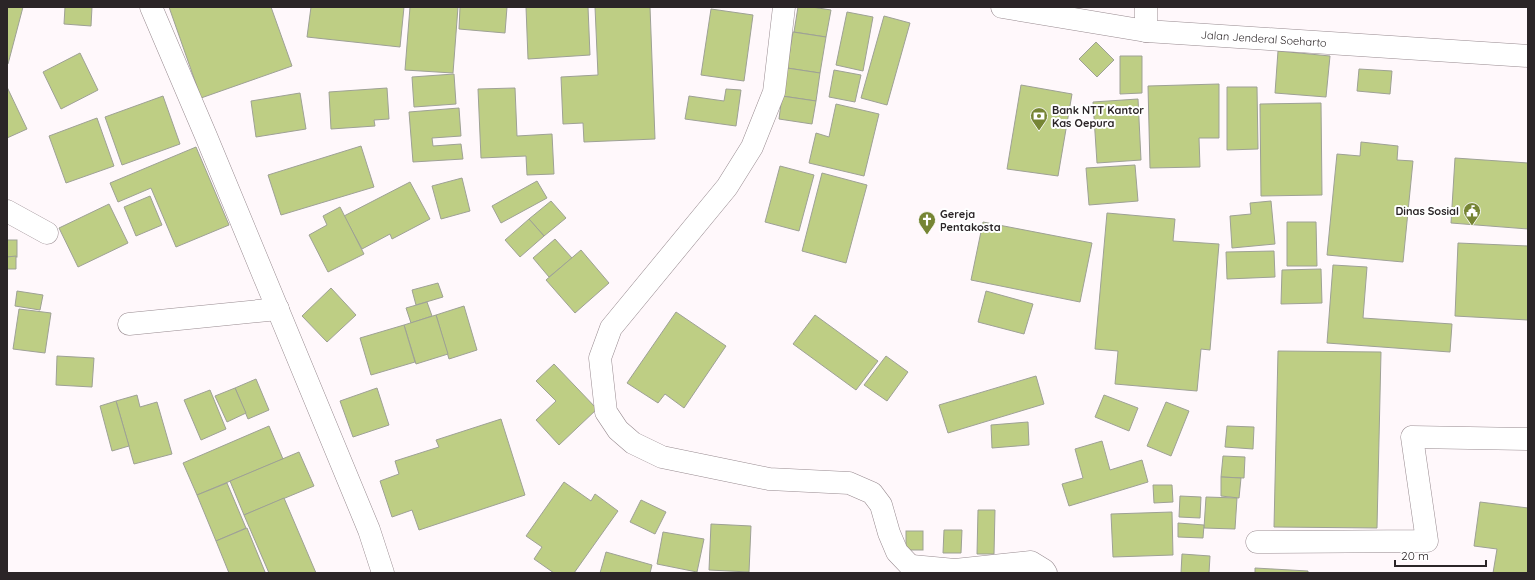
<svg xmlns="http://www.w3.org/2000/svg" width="1535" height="580" viewBox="0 0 1535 580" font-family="Quicksand,sans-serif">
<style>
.building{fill:#bece84;stroke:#9ea195}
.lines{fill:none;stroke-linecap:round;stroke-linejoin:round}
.minor-casing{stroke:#988b90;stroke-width:23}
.major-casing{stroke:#988b90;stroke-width:23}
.minor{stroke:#fff;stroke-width:22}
.major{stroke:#fff;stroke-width:22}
.labels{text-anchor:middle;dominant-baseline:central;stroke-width:4;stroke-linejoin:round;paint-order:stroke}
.street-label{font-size:11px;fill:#2b2527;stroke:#fff}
.poi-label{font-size:11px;font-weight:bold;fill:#2b2527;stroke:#fff;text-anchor:start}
</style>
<rect width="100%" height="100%" fill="#fff8fb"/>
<g class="building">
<path d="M 7,7 L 23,7 L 8,64 L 7,64 Z"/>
<path d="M 65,7 L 92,7 L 91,26 L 64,24 Z"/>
<path d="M 169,7 L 271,7 L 292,66 L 201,98 Z"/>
<path d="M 311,7 L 404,7 L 400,47 L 307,37 Z"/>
<path d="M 410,7 L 458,7 L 453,73 L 405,70 Z"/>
<path d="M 460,7 L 507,7 L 505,33 L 459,29 Z"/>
<path d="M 526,7 L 588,7 L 590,55 L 528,59 Z"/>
<path d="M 595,7 L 650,7 L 655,139 L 584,142 L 583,123 L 563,124 L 561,77 L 598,75 Z"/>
<path d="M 798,7 L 812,7 L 831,10 L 826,37 L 794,32 Z"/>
<path d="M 711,9 L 753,15 L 744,81 L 701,75 Z"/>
<path d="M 847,12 L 873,17 L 863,71 L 836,65 Z"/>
<path d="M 884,16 L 910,23 L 887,105 L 861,98 Z"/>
<path d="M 793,32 L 826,37 L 820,73 L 787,68 Z"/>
<path d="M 1096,42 L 1114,60 L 1097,77 L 1079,59 Z"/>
<path d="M 1278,51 L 1330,56 L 1326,97 L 1275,93 Z"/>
<path d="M 80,53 L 98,90 L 61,109 L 43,72 Z"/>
<path d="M 1120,56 L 1142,56 L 1142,93 L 1120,94 Z"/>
<path d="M 787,68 L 820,73 L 816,101 L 782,96 Z"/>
<path d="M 1359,69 L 1392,71 L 1390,94 L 1357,91 Z"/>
<path d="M 834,70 L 861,75 L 855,102 L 829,97 Z"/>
<path d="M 454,74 L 456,104 L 414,107 L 412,77 Z"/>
<path d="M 1219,84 L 1219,138 L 1199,138 L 1200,167 L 1150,168 L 1148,86 Z"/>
<path d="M 1021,85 L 1072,94 L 1058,176 L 1007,169 Z"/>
<path d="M 7,87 L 27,129 L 7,138 Z"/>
<path d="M 1227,87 L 1257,87 L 1258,149 L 1227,150 Z"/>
<path d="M 387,88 L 389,119 L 374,120 L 375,126 L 331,129 L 329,92 Z"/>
<path d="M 515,88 L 517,136 L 552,134 L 554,174 L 527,175 L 526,156 L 481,158 L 478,89 Z"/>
<path d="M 726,89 L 741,90 L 736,126 L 685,119 L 689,96 L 724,101 Z"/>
<path d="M 300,93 L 306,129 L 256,137 L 251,101 Z"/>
<path d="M 163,96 L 180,144 L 122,165 L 105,117 Z"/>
<path d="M 782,96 L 816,101 L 812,124 L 779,119 Z"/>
<path d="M 1138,99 L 1141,160 L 1097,163 L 1093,102 Z"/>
<path d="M 1321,103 L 1322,195 L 1261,196 L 1260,104 Z"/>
<path d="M 836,104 L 879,114 L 864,176 L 809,163 L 816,133 L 829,137 Z"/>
<path d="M 459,108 L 461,136 L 432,138 L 433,146 L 461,144 L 463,159 L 413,162 L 409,112 Z"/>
<path d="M 97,118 L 114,166 L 66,183 L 49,136 Z"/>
<path d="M 1361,142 L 1398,146 L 1397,160 L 1413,161 L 1403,262 L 1327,255 L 1337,154 L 1360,156 Z"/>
<path d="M 361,146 L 374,187 L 281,215 L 268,175 Z"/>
<path d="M 196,147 L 229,225 L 176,247 L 151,188 L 118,202 L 110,183 Z"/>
<path d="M 1455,158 L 1528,163 L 1528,229 L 1451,223 Z"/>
<path d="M 1135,165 L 1138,201 L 1089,205 L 1086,168 Z"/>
<path d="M 780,166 L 814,175 L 799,231 L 765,222 Z"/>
<path d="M 822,173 L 867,185 L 846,263 L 802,251 Z"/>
<path d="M 462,178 L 470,211 L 441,219 L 432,186 Z"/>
<path d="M 537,181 L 547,198 L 501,223 L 492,206 Z"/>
<path d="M 410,182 L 430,219 L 392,239 L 390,234 L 362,249 L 344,216 Z"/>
<path d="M 150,196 L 162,225 L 136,236 L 124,207 Z"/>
<path d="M 551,201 L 566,218 L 544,236 L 529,219 Z"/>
<path d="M 1271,201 L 1275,244 L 1232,248 L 1230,216 L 1251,214 L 1250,203 Z"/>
<path d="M 109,204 L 128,243 L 78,267 L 59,228 Z"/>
<path d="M 340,207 L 364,254 L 328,272 L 309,235 L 327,225 L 323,216 Z"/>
<path d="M 1107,213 L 1175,219 L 1173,241 L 1219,244 L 1210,350 L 1201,349 L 1197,391 L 1115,384 L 1118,351 L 1095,349 Z"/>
<path d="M 529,219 L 544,236 L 520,257 L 505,240 Z"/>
<path d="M 983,222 L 1092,243 L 1080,302 L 971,280 Z"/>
<path d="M 1287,222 L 1316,222 L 1317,266 L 1287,266 Z"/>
<path d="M 555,239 L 572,258 L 549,277 L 533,258 Z"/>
<rect x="7" y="240" width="10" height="17"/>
<path d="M 1458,243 L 1528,246 L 1528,320 L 1455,316 Z"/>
<path d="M 581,250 L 609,283 L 575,313 L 546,280 Z"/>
<path d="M 1274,251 L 1275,277 L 1227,279 L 1226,252 Z"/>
<path d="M 16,256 L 16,269 L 7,269 L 7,257 Z"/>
<path d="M 1333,265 L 1367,267 L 1363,318 L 1452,324 L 1450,352 L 1327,343 Z"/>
<path d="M 1321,269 L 1322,303 L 1281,304 L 1282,270 Z"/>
<path d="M 438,283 L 443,297 L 416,305 L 412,290 Z"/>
<path d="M 331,288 L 356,315 L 327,342 L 302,316 Z"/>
<path d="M 17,291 L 43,295 L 40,310 L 15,306 Z"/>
<path d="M 986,291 L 1033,304 L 1024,334 L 978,322 Z"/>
<path d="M 427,302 L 432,316 L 411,323 L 406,308 Z"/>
<path d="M 464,306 L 477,350 L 449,359 L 436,315 Z"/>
<path d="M 19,309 L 51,313 L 45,353 L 13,349 Z"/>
<path d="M 676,312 L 726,346 L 684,408 L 665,394 L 658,403 L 627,383 Z"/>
<path d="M 436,315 L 448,354 L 416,364 L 404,325 Z"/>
<path d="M 815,315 L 878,361 L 856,390 L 793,344 Z"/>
<path d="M 404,325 L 415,362 L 371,375 L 360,338 Z"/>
<path d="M 1278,351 L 1381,352 L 1377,528 L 1274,527 Z"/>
<path d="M 57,356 L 94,358 L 92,387 L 56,385 Z"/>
<path d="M 886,356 L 908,372 L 887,401 L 864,385 Z"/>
<path d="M 554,364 L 597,409 L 559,445 L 536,420 L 556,401 L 536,381 Z"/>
<path d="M 1036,376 L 1044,404 L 948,433 L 939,405 Z"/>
<path d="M 256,379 L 269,410 L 248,419 L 235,388 Z"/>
<path d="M 235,388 L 246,413 L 227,422 L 215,396 Z"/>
<path d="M 377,388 L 389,425 L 353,437 L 340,401 Z"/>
<path d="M 210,390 L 226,429 L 201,440 L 184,400 Z"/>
<path d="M 137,395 L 140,407 L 157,402 L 172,454 L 134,464 L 116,401 Z"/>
<path d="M 1104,395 L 1138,408 L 1129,431 L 1095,417 Z"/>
<path d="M 116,401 L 129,446 L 112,451 L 100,406 Z"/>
<path d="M 1166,402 L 1189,411 L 1171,456 L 1147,446 Z"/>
<path d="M 501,419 L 525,495 L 419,530 L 412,510 L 392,517 L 380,481 L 399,474 L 395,461 L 439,447 L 436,440 Z"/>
<path d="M 1028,422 L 1029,445 L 992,448 L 991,425 Z"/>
<path d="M 269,426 L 283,459 L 197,495 L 183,463 Z"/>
<path d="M 1227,426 L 1254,427 L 1253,449 L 1225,447 Z"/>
<path d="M 1102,441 L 1110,470 L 1142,460 L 1148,482 L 1069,506 L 1062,484 L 1083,478 L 1075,449 Z"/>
<path d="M 299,452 L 314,486 L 244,515 L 230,481 Z"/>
<path d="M 1223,456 L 1245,457 L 1244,478 L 1221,477 Z"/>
<path d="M 1221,477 L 1241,478 L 1239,498 L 1221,496 Z"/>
<path d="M 564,482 L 591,501 L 595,494 L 618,511 L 574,573 L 554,573 L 534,559 L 542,547 L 526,536 Z"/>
<path d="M 227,483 L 246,528 L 216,541 L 197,495 Z"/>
<path d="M 1153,485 L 1172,485 L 1173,502 L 1154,503 Z"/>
<path d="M 1180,496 L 1201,497 L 1200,518 L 1179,517 Z"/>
<path d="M 1206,497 L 1237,498 L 1235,529 L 1204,528 Z"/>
<path d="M 284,498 L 316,573 L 269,573 L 244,515 Z"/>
<path d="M 641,500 L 666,512 L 655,534 L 630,522 Z"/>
<path d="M 1480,502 L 1528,508 L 1528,573 L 1493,573 L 1497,549 L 1474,546 Z"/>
<path d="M 978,510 L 995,510 L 994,554 L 977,554 Z"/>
<path d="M 1172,512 L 1173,555 L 1113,557 L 1111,514 Z"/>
<path d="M 1178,523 L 1204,525 L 1203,538 L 1178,537 Z"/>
<path d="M 711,524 L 751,526 L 749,572 L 709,570 Z"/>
<path d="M 247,528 L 265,572 L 262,573 L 229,573 L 216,541 Z"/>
<path d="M 944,530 L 962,530 L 961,553 L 943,553 Z"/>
<rect x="906" y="531" width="17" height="19"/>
<path d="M 663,532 L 704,539 L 697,572 L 657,564 Z"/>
<path d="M 606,552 L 652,565 L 650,573 L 600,573 Z"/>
<path d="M 1182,554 L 1210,556 L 1209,573 L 1181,573 Z"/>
<path d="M 1255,568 L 1308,571 L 1308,573 L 1255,573 Z"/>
</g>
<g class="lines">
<g class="minor-casing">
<g id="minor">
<path d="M 151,7 L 206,136 L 369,530 L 383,573"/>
<path d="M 784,7 L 774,92 L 752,147 L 727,187 L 611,328 L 600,358 L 606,412 L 618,430 L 633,443 L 662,457 L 769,479 L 849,483 L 872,493 L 881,505 L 889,533 L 897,552 L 917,573"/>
<path d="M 1146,31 L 1146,7"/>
<path d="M 7,211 L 47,233"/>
<path d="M 129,324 L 278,309"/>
<path d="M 1257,542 L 1427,541 L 1412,437 L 1528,439"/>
<path d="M 912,566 L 955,570 L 1031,562 L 1044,570 L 1046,573"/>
</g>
</g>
<g class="major-casing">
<g id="major">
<path id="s1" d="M 1002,7 L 1146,31 L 1528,56"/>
</g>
</g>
<use href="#minor" class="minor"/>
<use href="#major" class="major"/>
</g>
<defs>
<g id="bank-pin" transform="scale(0.9)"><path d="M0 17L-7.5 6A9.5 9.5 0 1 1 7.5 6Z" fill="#768534" stroke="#fff"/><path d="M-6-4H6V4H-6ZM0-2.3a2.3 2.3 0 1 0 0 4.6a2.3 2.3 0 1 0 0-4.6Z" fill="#fff"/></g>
<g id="civic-pin" transform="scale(0.9)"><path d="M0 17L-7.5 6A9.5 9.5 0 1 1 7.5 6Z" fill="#768534" stroke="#fff"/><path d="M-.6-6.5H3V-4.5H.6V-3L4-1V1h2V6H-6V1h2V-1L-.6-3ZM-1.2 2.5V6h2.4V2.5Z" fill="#fff"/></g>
<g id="church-pin" transform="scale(0.9)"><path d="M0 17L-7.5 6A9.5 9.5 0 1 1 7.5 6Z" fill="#768534" stroke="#fff"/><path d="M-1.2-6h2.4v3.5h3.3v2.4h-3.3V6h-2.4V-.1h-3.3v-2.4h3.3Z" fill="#fff"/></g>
</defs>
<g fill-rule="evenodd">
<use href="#bank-pin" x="1039" y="116"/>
<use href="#civic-pin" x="1472" y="211"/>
<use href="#church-pin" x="927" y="220"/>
</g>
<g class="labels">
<g class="street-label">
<text stroke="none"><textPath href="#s1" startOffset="264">Jalan Jenderal Soeharto</textPath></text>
</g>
<g class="poi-label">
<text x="1052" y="110">Bank NTT Kantor<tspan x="1052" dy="13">Kas Oepura</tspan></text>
<text x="1459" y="211" text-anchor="end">Dinas Sosial</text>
<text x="940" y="214">Gereja<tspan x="940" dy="13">Pentakosta</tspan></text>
</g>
</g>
<rect width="1535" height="580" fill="none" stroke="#2b2527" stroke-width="16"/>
<path d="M1395 560v6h91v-6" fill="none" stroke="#2b2527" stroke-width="2"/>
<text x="1401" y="560" font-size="12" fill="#2b2527" stroke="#ffffff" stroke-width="3" paint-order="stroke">20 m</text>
</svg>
